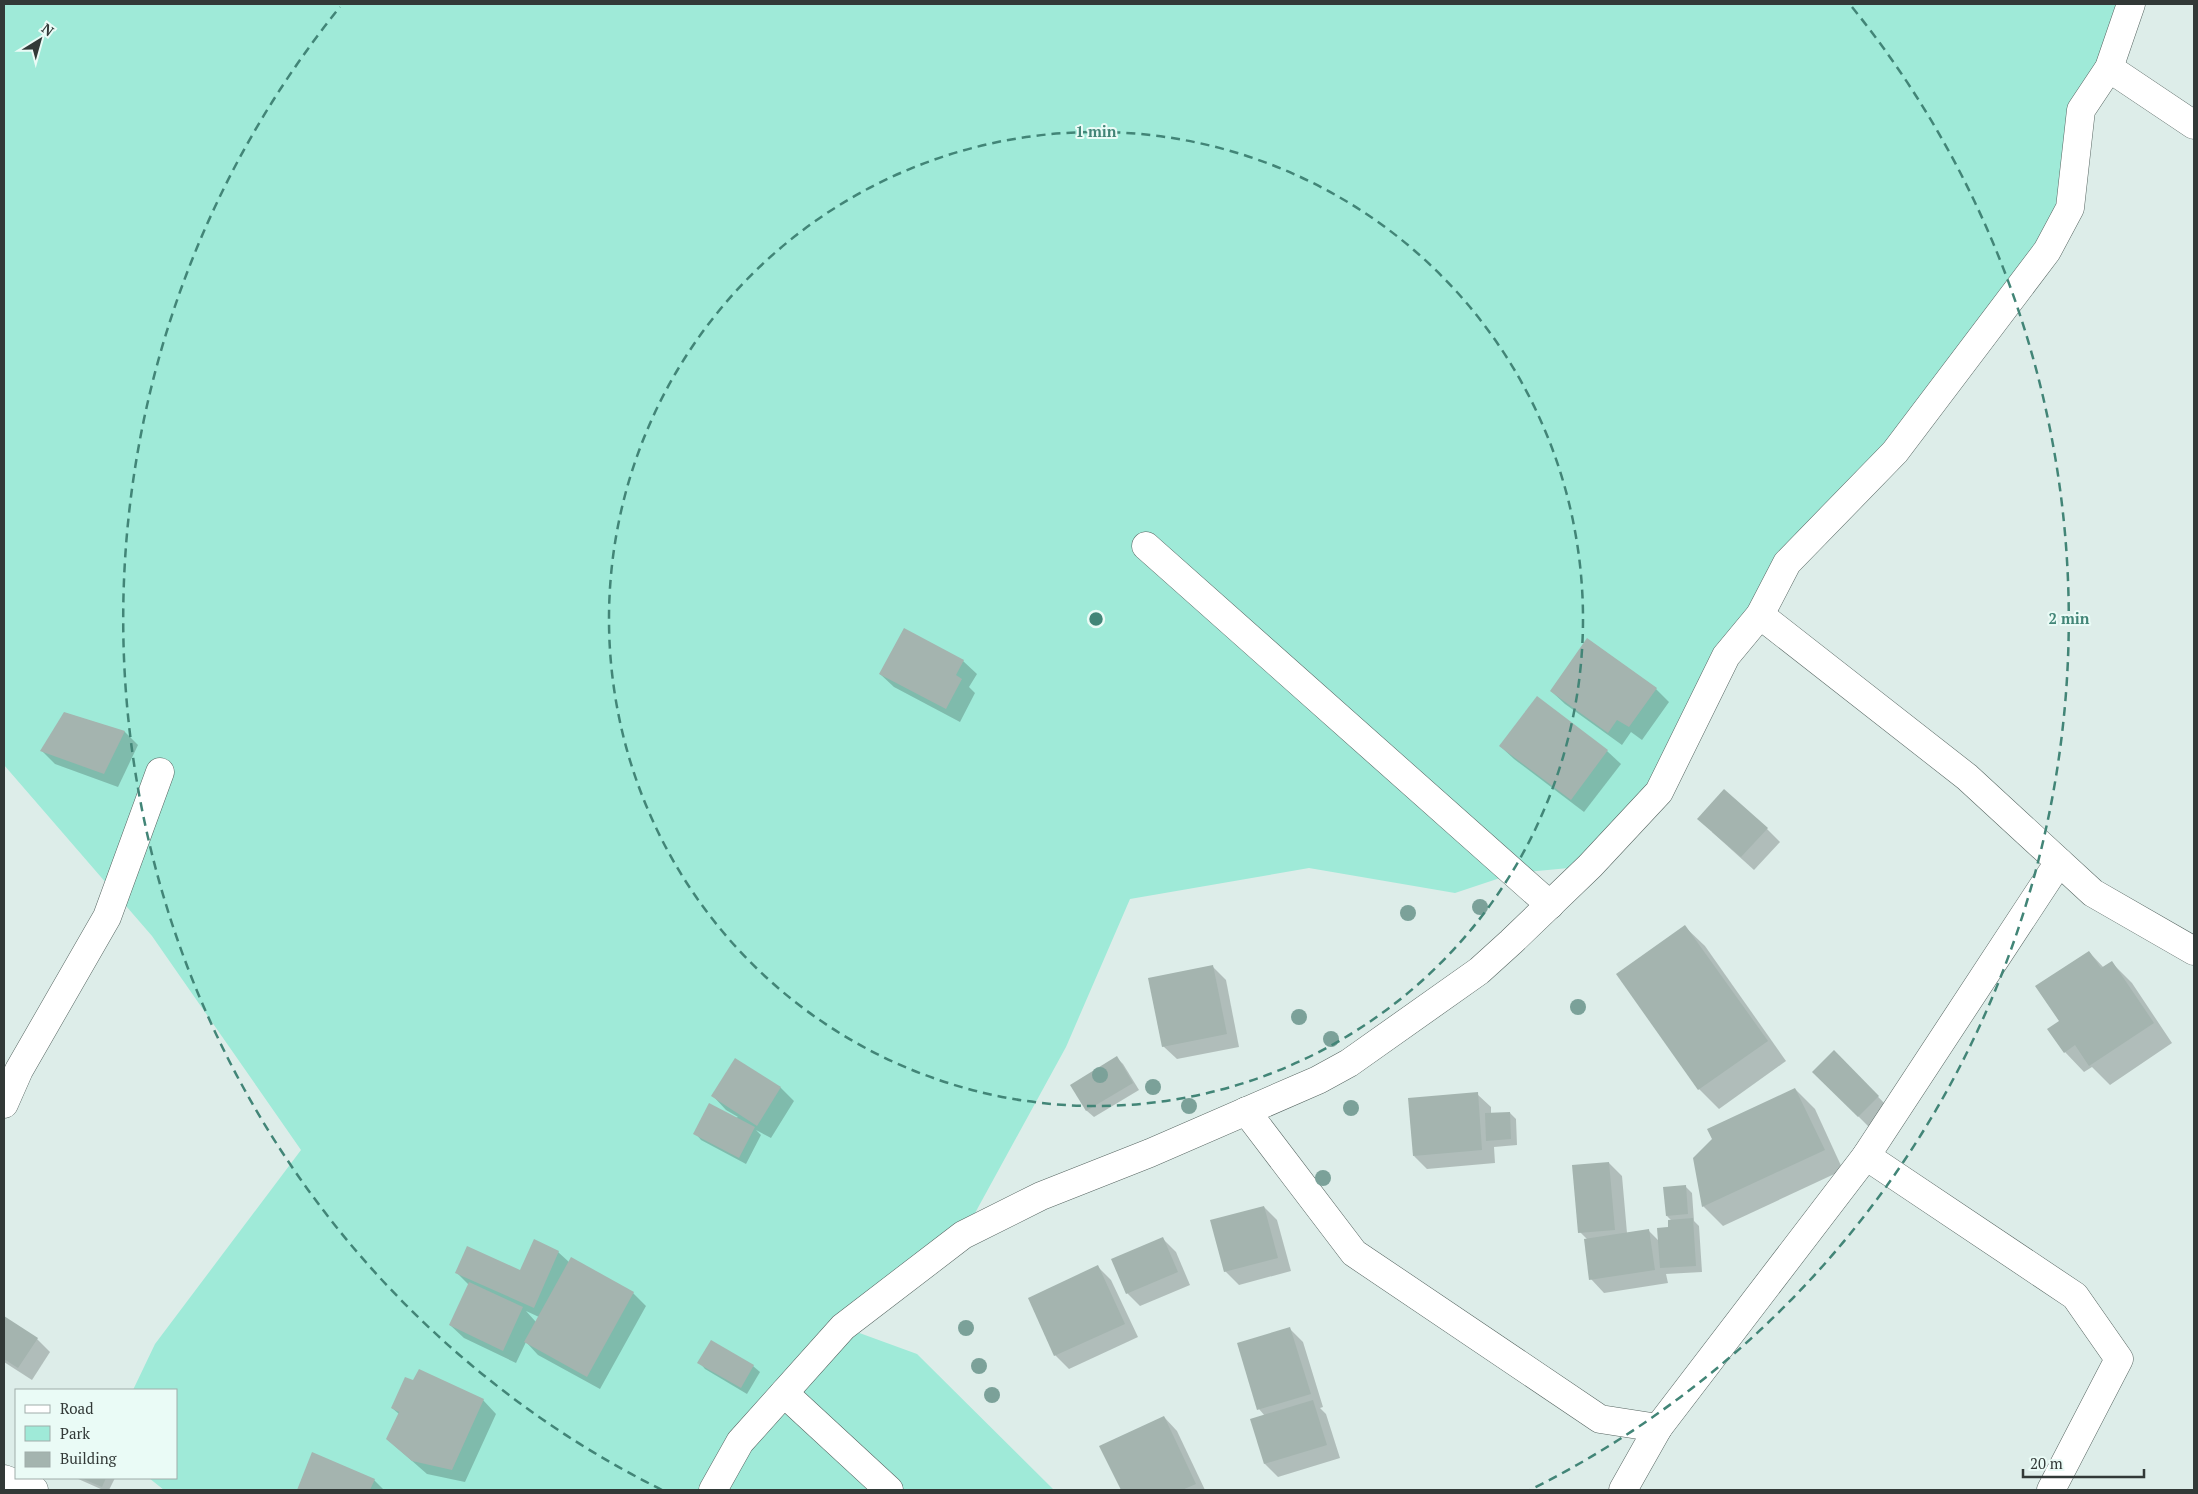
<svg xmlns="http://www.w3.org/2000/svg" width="2198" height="1494" viewBox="0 0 2198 1494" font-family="'PT Serif',serif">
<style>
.green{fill:#9fead8}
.shadow{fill:#0003;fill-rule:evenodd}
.building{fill:#a4b4af}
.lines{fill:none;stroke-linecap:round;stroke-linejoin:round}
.minor-casing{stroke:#566561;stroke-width:29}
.tertiary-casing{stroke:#566561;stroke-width:29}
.minor{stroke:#fff;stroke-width:28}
.tertiary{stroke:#fff;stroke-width:28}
.tree{fill:#7ba199}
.ring{fill:none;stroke:#428577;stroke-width:2.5;stroke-dasharray:9 6}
.centre{fill:#428577;stroke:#eafbf6;stroke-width:2.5}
.ring-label{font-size:15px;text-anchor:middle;font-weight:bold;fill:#428577;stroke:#eafbf6;stroke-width:4;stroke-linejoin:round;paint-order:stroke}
</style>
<rect width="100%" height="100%" fill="#ddede9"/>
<path class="green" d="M 4,4 L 2131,4 L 2047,251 L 1787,563 L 1659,792 L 1590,866 L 1515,873 L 1455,893 L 1309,868 L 1130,899 L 1066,1047 L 963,1235 L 843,1327 L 917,1354 L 1054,1490 L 164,1490 L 149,1478 L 176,1478 L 176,1390 L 133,1390 L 155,1344 L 301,1150 L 152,936 L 4,765 Z"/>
<g class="shadow">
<path d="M 963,661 L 977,674 L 969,687 L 975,693 L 960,722 L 894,687 L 880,674 Z"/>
<path d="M 1656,689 L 1669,702 L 1642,740 L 1631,732 L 1622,745 L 1565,704 L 1551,691 Z"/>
<path d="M 1537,698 L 1607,751 L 1621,764 L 1584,812 L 1514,759 L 1500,746 Z"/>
<path d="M 65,713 L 125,732 L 138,745 L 118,787 L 55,764 L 42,751 Z"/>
<path d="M 1767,829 L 1780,842 L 1754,870 L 1712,832 Z"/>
<path d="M 1685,927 L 1705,946 L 1786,1061 L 1719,1109 L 1699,1089 Z"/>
<path d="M 2089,952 L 2104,968 L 2112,963 L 2132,983 L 2172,1043 L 2110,1085 L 2092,1067 L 2084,1072 L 2065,1052 L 2060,1022 Z"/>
<path d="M 1212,966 L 1226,980 L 1239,1047 L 1177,1059 L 1163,1046 Z"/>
<path d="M 1834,1052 L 1891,1110 L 1872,1130 L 1814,1072 Z"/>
<path d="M 1117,1058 L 1123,1064 L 1139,1090 L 1094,1117 L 1087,1111 L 1072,1085 Z"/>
<path d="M 735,1060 L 781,1088 L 794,1101 L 771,1138 L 756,1130 L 761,1135 L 746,1164 L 701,1140 L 695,1133 L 738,1117 L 726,1110 L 713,1096 Z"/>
<path d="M 1795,1089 L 1815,1109 L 1843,1170 L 1723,1226 L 1703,1206 Z"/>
<path d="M 1477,1094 L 1491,1107 L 1491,1114 L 1510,1113 L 1516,1119 L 1517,1145 L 1494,1147 L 1495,1163 L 1427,1169 L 1414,1156 Z"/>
<path d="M 1609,1163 L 1622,1176 L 1627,1233 L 1648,1230 L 1659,1241 L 1669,1228 L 1672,1221 L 1667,1216 L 1685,1186 L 1692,1193 L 1694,1221 L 1699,1226 L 1702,1272 L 1666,1274 L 1668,1283 L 1604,1293 L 1591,1279 L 1587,1239 L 1580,1232 Z"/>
<path d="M 1264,1207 L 1277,1220 L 1291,1271 L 1239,1285 L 1225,1271 Z"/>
<path d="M 1163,1239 L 1176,1252 L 1190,1285 L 1140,1306 L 1127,1293 Z"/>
<path d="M 558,1252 L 569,1262 L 633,1293 L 646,1306 L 600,1389 L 538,1355 L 526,1342 L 516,1363 L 464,1338 L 450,1325 L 469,1285 L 457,1273 L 521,1272 ZM 526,1311 L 539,1317 L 536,1322 Z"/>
<path d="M 1098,1267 L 1111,1280 L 1138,1337 L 1069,1369 L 1055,1355 Z"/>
<path d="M 4,1318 L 37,1339 L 50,1352 L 32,1380 L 4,1362 Z"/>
<path d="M 1290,1329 L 1303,1342 L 1323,1407 L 1320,1408 L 1326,1414 L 1340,1458 L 1278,1477 L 1265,1464 L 1265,1416 L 1259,1409 Z"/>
<path d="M 699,1362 L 753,1366 L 760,1372 L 747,1394 L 705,1369 Z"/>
<path d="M 483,1400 L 496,1414 L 465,1482 L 427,1474 L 387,1439 L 399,1414 L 392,1408 Z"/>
<path d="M 1164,1417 L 1177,1431 L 1205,1490 L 1122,1490 L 1101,1446 Z"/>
<path d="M 313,1454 L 374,1480 L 384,1490 L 298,1490 Z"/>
<path d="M 76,1478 L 115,1478 L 109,1490 L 103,1490 Z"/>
</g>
<g class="building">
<path d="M 904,628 L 964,660 L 956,675 L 962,679 L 946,709 L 879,674 Z"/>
<path d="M 1587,638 L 1657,688 L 1629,727 L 1617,720 L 1608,733 L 1550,691 Z"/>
<path d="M 1537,696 L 1608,750 L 1571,800 L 1499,746 Z"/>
<path d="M 64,712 L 125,731 L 104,774 L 40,751 Z"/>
<path d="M 1724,789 L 1768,828 L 1741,857 L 1697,819 Z"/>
<path d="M 1685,925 L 1768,1041 L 1698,1090 L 1616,974 Z"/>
<path d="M 2089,951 L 2101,968 L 2112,961 L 2154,1023 L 2089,1066 L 2075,1045 L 2064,1053 L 2047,1029 L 2059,1021 L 2035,986 Z"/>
<path d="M 1213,965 L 1227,1034 L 1162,1047 L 1148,978 Z"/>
<path d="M 1834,1050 L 1879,1096 L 1858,1117 L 1812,1072 Z"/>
<path d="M 1117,1056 L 1133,1083 L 1086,1111 L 1070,1085 Z"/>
<path d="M 735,1058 L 781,1087 L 757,1126 L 711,1096 Z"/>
<path d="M 1795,1088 L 1825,1150 L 1702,1207 L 1693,1158 L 1712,1139 L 1707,1129 Z"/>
<path d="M 1478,1092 L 1482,1150 L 1413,1156 L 1408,1098 Z"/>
<path d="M 709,1103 L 755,1127 L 739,1158 L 693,1134 Z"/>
<path d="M 1510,1112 L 1511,1139 L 1486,1141 L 1485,1113 Z"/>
<path d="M 1609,1162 L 1615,1230 L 1578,1233 L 1572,1165 Z"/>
<path d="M 1686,1185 L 1688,1214 L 1666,1216 L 1663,1187 Z"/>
<path d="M 1264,1206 L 1278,1258 L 1224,1272 L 1210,1220 Z"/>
<path d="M 1693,1218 L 1696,1266 L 1660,1268 L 1657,1228 L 1668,1227 L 1668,1220 Z"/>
<path d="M 1649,1229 L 1655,1270 L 1589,1280 L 1584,1239 Z"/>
<path d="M 1163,1237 L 1178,1272 L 1126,1294 L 1111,1259 Z"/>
<path d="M 534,1239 L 559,1251 L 534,1308 L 455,1273 L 467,1246 L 520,1270 Z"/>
<path d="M 571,1257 L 634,1292 L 587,1377 L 524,1342 Z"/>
<path d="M 1098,1265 L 1125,1324 L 1054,1356 L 1028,1298 Z"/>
<path d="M 469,1282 L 523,1307 L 503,1351 L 449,1325 Z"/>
<path d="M 4,1316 L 38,1338 L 18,1368 L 4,1359 Z"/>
<path d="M 1290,1327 L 1311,1394 L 1257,1410 L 1237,1343 Z"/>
<path d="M 711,1340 L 754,1365 L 741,1388 L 697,1363 Z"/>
<path d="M 419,1369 L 484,1399 L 452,1470 L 412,1461 L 386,1439 L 399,1412 L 391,1408 L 405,1377 L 413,1380 Z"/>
<path d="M 1313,1400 L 1327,1445 L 1264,1464 L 1250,1419 Z"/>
<path d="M 1164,1416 L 1196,1484 L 1182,1490 L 1121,1490 L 1099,1446 Z"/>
<path d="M 312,1452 L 375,1479 L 370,1490 L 297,1490 Z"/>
<path d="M 81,1478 L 106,1478 L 102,1487 Z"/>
</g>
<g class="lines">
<g class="minor-casing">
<g id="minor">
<path d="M 2109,68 L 2194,125"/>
<path d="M 1146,546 L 1550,905"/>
<path d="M 1760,615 L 1967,777 L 2093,893 L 2194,951"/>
<path d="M 4,1104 L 19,1070 L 107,917 L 160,772"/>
<path d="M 1246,1111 L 1354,1253 L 1600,1419 L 1658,1428"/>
<path d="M 1866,1156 L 2075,1296 L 2119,1359 L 2051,1490"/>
<path d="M 784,1393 L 889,1490"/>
<path d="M 4,1479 L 34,1490"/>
<path d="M 1623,1490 L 1658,1428 L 1866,1156 L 2059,862"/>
</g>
</g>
<g class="tertiary-casing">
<path id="tertiary" d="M 713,1490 L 740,1442 L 843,1327 L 963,1235 L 1041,1196 L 1150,1153 L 1318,1080 L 1349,1063 L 1479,971 L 1511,942 L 1590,866 L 1659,792 L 1726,656 L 1760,615 L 1787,563 L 1895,452 L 2047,251 L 2070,208 L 2081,110 L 2109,68 L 2131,4"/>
</g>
<use href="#minor" class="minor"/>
<use href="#tertiary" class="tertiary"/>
</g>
<g class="tree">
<circle cx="1480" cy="907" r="8"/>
<circle cx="1408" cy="913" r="8"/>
<circle cx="1578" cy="1007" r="8"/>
<circle cx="1299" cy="1017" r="8"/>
<circle cx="1331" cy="1039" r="8"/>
<circle cx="1100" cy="1075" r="8"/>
<circle cx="1153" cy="1087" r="8"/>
<circle cx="1189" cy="1106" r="8"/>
<circle cx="1351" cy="1108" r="8"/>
<circle cx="1323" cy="1178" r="8"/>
<circle cx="966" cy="1328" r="8"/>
<circle cx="979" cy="1366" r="8"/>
<circle cx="992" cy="1395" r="8"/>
</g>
<g class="ring">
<circle cx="1096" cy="619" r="487"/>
<path d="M662 1490A973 973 0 0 1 340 7M1852 7A973 973 0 0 1 1530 1490"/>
</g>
<circle cx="1096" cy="619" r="8" class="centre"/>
<g class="ring-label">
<text x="1096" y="137">1 min</text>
<text x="2069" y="624">2 min</text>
</g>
<rect width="2198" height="1494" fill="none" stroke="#323937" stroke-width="10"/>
<rect x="15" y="1389" width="162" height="90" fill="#eafbf6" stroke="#a0adaa"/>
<rect x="25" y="1405" width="25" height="8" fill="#ffffff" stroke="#a0adaa"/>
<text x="60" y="1414" font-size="15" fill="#323937">Road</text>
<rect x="25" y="1426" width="25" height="15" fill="#9fead8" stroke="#a0adaa"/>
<text x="60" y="1439" font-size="15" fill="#323937">Park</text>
<rect x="25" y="1452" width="25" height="15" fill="#a4b4af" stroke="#a0adaa"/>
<text x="60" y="1464" font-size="15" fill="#323937">Building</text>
<g transform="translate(40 40) rotate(37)" stroke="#eafbf6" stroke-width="4" paint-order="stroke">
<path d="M0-4L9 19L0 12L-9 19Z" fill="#323937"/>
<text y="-8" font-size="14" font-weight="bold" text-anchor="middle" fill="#323937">N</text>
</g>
<path d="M2023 1469v8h121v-8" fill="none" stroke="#323937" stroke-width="2.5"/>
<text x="2030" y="1469" font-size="15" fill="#323937" stroke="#eafbf6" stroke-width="4" paint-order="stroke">20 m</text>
</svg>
